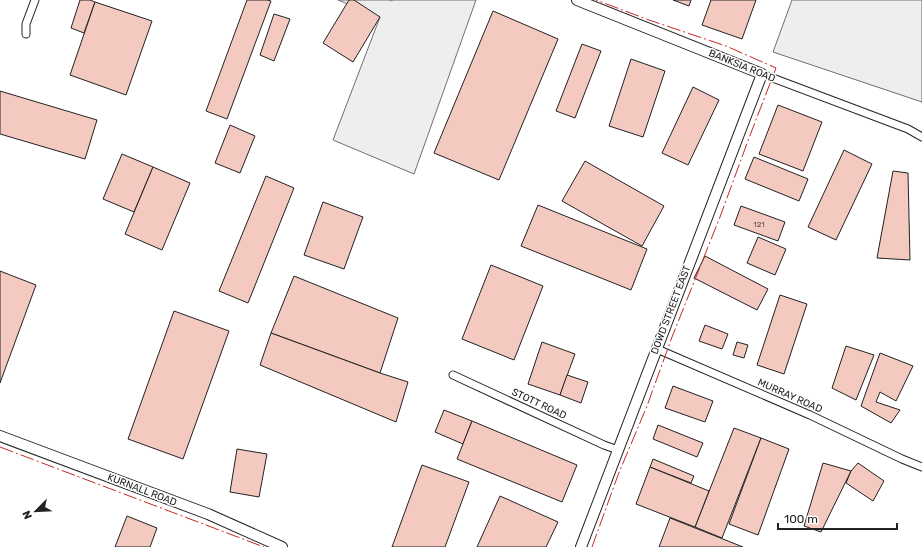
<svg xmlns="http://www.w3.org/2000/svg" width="922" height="547" viewBox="0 0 922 547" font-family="Rubik,sans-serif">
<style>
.green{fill:#eee;stroke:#6f6f6f}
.building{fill:#f3c9c0;stroke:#222}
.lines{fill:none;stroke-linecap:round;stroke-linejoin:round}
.street-casing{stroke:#222;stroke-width:9}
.secondary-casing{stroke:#222;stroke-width:12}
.street{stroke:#fff;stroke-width:7}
.secondary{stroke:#fff;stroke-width:10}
.power{stroke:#c62828;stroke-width:1;stroke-dasharray:14 3 2 3;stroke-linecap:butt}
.labels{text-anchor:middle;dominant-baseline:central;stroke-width:3;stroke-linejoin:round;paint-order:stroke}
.number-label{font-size:8px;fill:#564c4a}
.street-label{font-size:10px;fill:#222;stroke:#fff}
</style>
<rect width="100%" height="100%" fill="#fff"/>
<g class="green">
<path d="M 338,0 L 389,0 L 391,1 L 393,0 L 476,0 L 414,174 L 333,140 L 380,17 Z"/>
<path d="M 792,0 L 922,0 L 922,102 L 773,52 Z"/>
</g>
<g class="building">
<path d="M 80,0 L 90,0 L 95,2 L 84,33 L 71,28 Z"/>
<path d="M 247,0 L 267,0 L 271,1 L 227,119 L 206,111 Z"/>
<path d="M 349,0 L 354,0 L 380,17 L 353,62 L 323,43 Z"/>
<path d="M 673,0 L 691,0 L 689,6 Z"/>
<path d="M 711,0 L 756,0 L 742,39 L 702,25 Z"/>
<path d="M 95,2 L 152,21 L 126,95 L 70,75 Z"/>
<path d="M 493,11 L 558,39 L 499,180 L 434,153 Z"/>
<path d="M 274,14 L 290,19 L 274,61 L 260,55 Z"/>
<path d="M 582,44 L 601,51 L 575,118 L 556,111 Z"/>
<path d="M 631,59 L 665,71 L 643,137 L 609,126 Z"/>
<path d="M 693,87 L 719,100 L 688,165 L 662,153 Z"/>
<path d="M 0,91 L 97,120 L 85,159 L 0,134 Z"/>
<path d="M 778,105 L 822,122 L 803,171 L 759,154 Z"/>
<path d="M 230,125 L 255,136 L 240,173 L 215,163 Z"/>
<path d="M 844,150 L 872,164 L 836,240 L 808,227 Z"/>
<path d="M 122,154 L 153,167 L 134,212 L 103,199 Z"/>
<path d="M 754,157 L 808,179 L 799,201 L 745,179 Z"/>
<path d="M 585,161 L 664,206 L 642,246 L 562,201 Z"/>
<path d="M 153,167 L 190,183 L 162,250 L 125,234 Z"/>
<path d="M 893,171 L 908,173 L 910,260 L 877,258 Z"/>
<path d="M 266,176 L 294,188 L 248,303 L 219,291 Z"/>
<path d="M 323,202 L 363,217 L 344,269 L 304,255 Z"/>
<path d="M 538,205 L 647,249 L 631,290 L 521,246 Z"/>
<path d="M 741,206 L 785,222 L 778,241 L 734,225 Z"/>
<path d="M 758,237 L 786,249 L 775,275 L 747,263 Z"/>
<path d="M 705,256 L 768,289 L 757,310 L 694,278 Z"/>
<path d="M 491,265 L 543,286 L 514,360 L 462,339 Z"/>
<path d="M 0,271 L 36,285 L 0,383 Z"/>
<path d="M 294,276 L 398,318 L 380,373 L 271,333 Z"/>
<path d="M 780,295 L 807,304 L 784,374 L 757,365 Z"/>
<path d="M 174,311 L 229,331 L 183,459 L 128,439 Z"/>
<path d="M 705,325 L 728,334 L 722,349 L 699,341 Z"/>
<path d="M 271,333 L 380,373 L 408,382 L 396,422 L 260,365 Z"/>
<path d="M 542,342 L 575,354 L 560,395 L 528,384 Z"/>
<path d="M 737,342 L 748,345 L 744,358 L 733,355 Z"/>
<path d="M 846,346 L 874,355 L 856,400 L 832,388 Z"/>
<path d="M 880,353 L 913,366 L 896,401 L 880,392 L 876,402 L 900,410 L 891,423 L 861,406 Z"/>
<path d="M 567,375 L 588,382 L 581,403 L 560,395 Z"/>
<path d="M 673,386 L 713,401 L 705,422 L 665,408 Z"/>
<path d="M 444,410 L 472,421 L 463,444 L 435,432 Z"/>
<path d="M 472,421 L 577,465 L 562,502 L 457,459 Z"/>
<path d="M 658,425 L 703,443 L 697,457 L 653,439 Z"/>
<path d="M 734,428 L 761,438 L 722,538 L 695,527 Z"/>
<path d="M 761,438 L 789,449 L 758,535 L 729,524 Z"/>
<path d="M 237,449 L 267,454 L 259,497 L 230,492 Z"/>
<path d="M 653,459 L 694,476 L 691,483 L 650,467 Z"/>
<path d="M 823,463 L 851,471 L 821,532 L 804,526 Z"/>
<path d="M 858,463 L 884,481 L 873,501 L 846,483 L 851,471 Z"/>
<path d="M 422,465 L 469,482 L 445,547 L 392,547 Z"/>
<path d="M 650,467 L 709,491 L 695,527 L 636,504 Z"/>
<path d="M 500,496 L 558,522 L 546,547 L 477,547 Z"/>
<path d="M 127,516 L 157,528 L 150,547 L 115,547 Z"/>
<path d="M 670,518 L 743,547 L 659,547 Z"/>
</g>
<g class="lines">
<g class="street-casing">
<g id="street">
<path d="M 26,34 L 26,24 L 35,0"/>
<path d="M 762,74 L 908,129 L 922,137"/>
<path d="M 657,349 L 810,415 L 902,459 L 922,467"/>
<path d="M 453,375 L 604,445 L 618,450"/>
</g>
</g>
<g class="secondary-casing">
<g id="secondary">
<path d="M 577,0 L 762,74 L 581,547"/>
<path d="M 0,436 L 208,514 L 282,547"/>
</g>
</g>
<use href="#street" class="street"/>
<use href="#secondary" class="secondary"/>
<g class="power">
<path d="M 0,447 L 264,547"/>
<path d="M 592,547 L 618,475 L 647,406 L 672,337 L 720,217 L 749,138 L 776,68 L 726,46 L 649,20 L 596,0"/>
</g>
</g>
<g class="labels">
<g class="number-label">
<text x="759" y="224">121</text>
</g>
<g class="street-label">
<text transform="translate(742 66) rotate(22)">BANKSIA ROAD</text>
<text transform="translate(671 310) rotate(-69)">DOWD STREET EAST</text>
<text transform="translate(790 396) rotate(24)">MURRAY ROAD</text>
<text transform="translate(539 404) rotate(25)">STOTT ROAD</text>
<text transform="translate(142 490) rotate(21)">KURNALL ROAD</text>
</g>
</g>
<g transform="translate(36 511) rotate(246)" stroke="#ffffff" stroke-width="3" paint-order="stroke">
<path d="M0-3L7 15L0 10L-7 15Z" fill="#222222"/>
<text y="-6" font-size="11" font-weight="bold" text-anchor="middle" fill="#222222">N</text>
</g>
<path d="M778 523v6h119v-6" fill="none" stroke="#222222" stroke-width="2"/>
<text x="784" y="523" font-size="12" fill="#222222" stroke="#ffffff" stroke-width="3" paint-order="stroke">100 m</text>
</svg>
